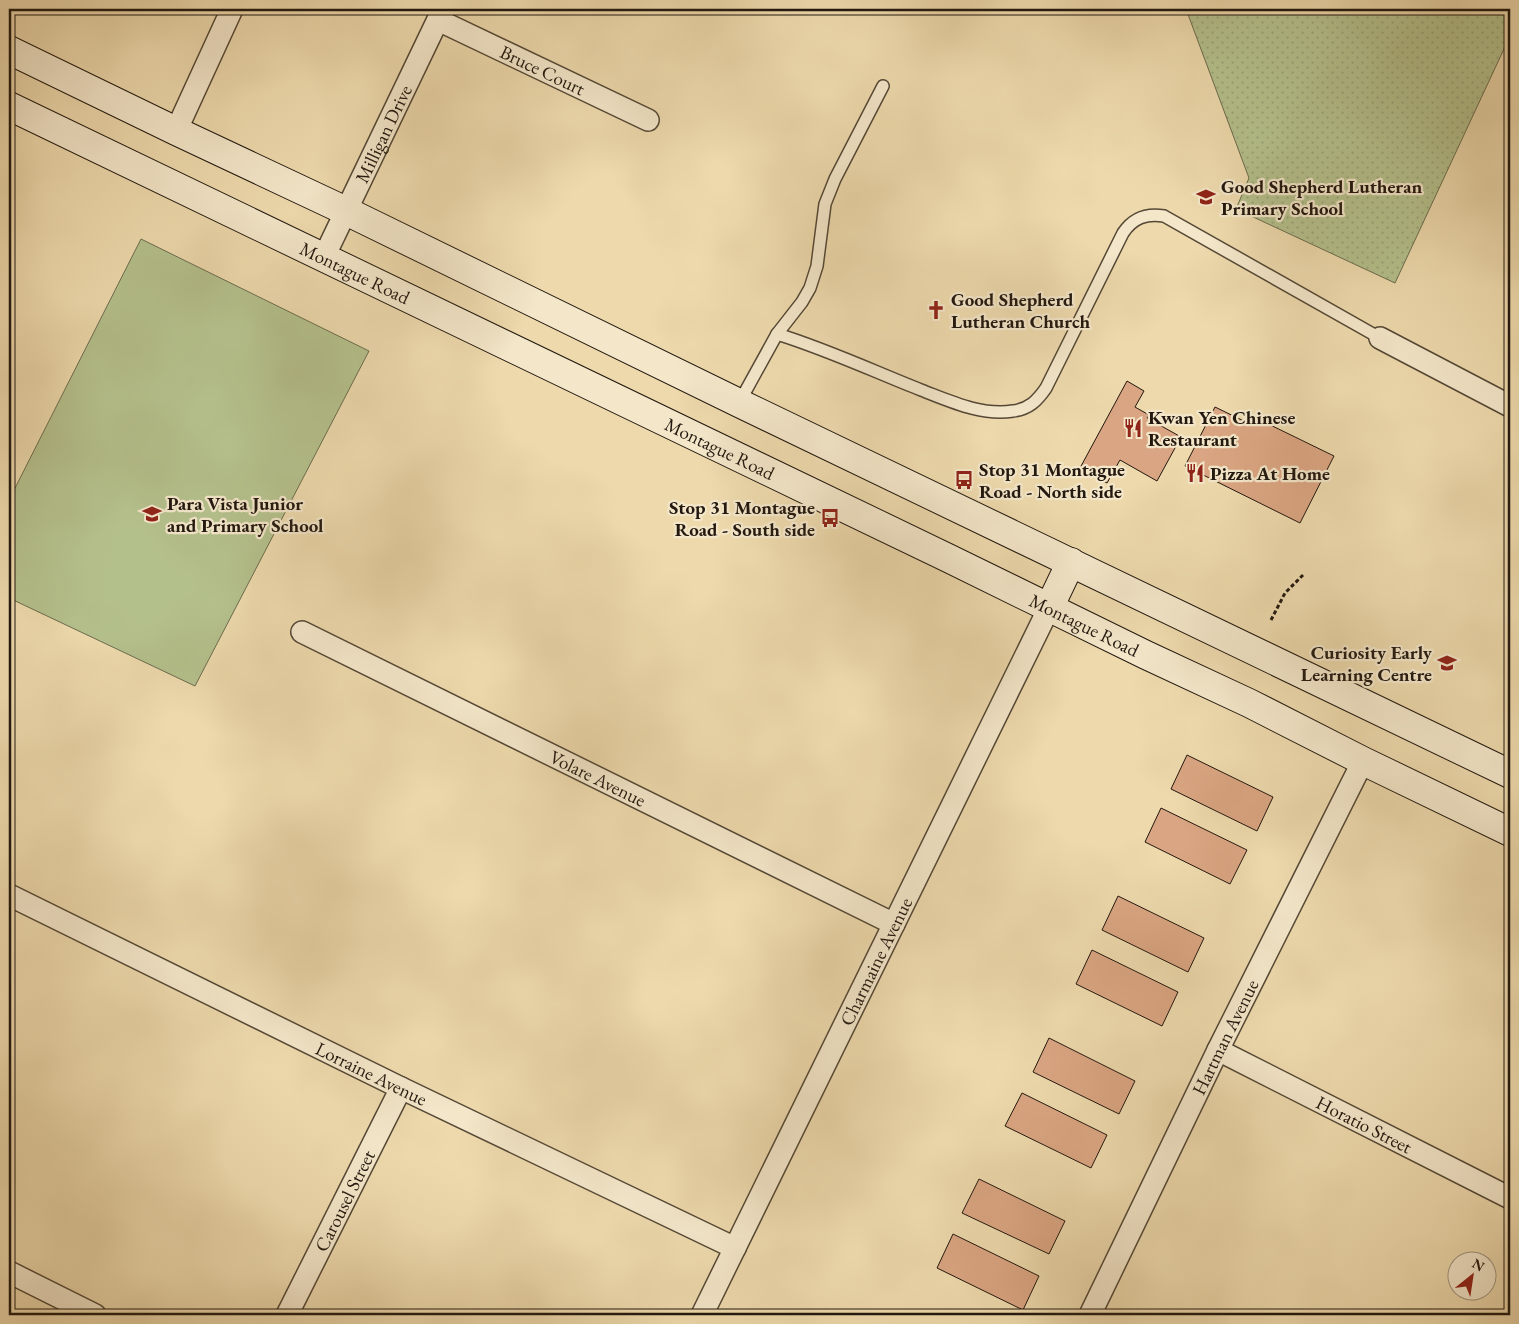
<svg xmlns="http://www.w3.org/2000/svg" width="1519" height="1324" viewBox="0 0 1519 1324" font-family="'EB Garamond',serif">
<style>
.green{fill:#b4c08c;stroke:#6b6c4e}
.park{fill:url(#park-dots);stroke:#6b6c4e}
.building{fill:#daa582;stroke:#22180f}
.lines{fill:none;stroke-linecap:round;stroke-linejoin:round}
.service-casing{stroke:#554836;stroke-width:14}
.minor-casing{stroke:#554836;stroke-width:24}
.secondary-casing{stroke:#22180f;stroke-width:30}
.path{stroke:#22180f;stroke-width:3;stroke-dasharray:4 2.5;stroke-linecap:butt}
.service{stroke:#f3e6c9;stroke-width:11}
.minor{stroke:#f3e6c9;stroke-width:21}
.secondary{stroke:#f3e6c9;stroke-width:28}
.labels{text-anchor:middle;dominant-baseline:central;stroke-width:4.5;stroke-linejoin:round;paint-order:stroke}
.street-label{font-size:19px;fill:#22180f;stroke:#f3e6c9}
.poi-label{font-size:19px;font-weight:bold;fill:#22180f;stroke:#f3e6c9;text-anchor:start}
</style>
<defs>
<pattern id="park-dots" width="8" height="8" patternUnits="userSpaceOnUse" patternTransform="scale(1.25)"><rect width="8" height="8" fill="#b4c08c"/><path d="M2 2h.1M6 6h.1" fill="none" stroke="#9aa478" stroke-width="1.8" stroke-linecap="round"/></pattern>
</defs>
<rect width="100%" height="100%" fill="#edd9ac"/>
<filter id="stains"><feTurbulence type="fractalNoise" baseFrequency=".004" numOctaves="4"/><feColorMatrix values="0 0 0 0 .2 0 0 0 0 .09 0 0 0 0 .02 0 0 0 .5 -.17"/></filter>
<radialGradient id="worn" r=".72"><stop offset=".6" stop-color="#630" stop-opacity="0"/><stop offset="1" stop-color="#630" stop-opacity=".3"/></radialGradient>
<path class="green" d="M 141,239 L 369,351 L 195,686 L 9,598 L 9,500 Z"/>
<path class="park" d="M 1186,9 L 1510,9 L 1510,36 L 1395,283 L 1236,209 L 1249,178 Z"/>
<g class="building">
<path d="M 1127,381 L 1144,391 L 1135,407 L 1149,415 L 1147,418 L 1181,437 L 1157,481 L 1120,460 L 1107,483 L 1080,468 Z"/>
<path d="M 1215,407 L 1252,425 L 1256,418 L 1334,456 L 1300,523 L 1185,466 Z"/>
<path d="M 1187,755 L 1273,797 L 1257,831 L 1171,789 Z"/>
<path d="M 1161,808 L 1247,850 L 1230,884 L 1145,842 Z"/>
<path d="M 1118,896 L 1204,938 L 1188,972 L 1102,930 Z"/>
<path d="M 1092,950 L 1178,992 L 1162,1026 L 1076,984 Z"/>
<path d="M 1049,1038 L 1135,1081 L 1119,1114 L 1033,1072 Z"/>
<path d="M 1022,1093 L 1107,1135 L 1091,1168 L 1005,1126 Z"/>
<path d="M 979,1179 L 1065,1221 L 1049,1254 L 962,1213 Z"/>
<path d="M 953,1234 L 1039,1276 L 1023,1310 L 937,1268 Z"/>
</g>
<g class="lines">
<g class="service-casing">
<g id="service">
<path d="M 777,334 L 802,302 L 810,288 L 817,266 L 825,204 L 835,179 L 883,86"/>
<path d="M 739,403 L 777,334 C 826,349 873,371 921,390 C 950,401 981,416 1013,411 C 1029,409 1037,401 1046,388 L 1123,233 C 1133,218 1146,213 1164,216 L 1380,338"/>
</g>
</g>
<g class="minor-casing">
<g id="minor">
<path id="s1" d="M 438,20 L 648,120"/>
<path d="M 176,131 L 232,9"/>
<path id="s2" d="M 323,259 L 443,9"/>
<path d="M 1380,338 L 1510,406"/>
<path id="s3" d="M 302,632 L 894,924"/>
<path id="s4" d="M 9,895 L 401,1088 L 735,1248"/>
<path id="s5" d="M 1218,1050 L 1510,1198"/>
<path d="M 9,1272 L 95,1315"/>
<path id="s6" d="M 287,1315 L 401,1088"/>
<path id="s7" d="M 702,1315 L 1049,608"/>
<path id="s8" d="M 1090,1315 L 1218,1050 L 1363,761"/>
</g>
</g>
<g class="secondary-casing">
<g id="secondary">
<path d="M 9,50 L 176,131 L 346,211 L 739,403 L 1510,774"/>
<path id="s9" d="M 9,106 L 948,558 L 1146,655 L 1249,703 L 1363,761 L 1510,832"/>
<path d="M 1049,608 L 1071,562"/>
</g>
</g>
<path class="path" d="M 1271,620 L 1285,593 L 1303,575"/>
<use href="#service" class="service"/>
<use href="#minor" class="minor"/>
<use href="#secondary" class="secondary"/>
</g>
<defs>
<g id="school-bare" transform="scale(1.5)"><path d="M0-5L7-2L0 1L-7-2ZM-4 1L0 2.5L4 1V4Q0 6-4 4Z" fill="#8f2418" stroke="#f3e6c9" stroke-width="2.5" paint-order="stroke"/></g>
<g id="church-bare" transform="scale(1.5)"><path d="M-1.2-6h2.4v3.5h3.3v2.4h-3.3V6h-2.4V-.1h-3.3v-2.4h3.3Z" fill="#8f2418" stroke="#f3e6c9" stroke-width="2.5" paint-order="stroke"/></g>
<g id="restaurant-bare" transform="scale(1.5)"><path d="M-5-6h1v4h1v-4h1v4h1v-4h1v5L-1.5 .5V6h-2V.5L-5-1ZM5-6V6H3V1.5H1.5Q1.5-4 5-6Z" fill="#8f2418" stroke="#f3e6c9" stroke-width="2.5" paint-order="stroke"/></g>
<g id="bus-bare" transform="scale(1.5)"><path d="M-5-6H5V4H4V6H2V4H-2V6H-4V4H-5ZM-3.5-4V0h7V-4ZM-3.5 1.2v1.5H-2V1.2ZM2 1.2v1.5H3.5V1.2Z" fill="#8f2418" stroke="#f3e6c9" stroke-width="2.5" paint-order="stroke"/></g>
</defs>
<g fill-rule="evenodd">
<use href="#school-bare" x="1206" y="197"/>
<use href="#church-bare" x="936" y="310"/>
<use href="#restaurant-bare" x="1133" y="428"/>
<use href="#restaurant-bare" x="1195" y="473"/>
<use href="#bus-bare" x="964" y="480"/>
<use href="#school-bare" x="152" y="514"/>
<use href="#bus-bare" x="830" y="518"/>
<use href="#school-bare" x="1447" y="663"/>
</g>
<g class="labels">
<g class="street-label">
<text stroke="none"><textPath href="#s1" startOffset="116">Bruce Court</textPath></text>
<text stroke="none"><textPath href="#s2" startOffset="139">Milligan Drive</textPath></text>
<text stroke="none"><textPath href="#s9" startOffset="384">Montague Road</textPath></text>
<text stroke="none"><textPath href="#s9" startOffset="789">Montague Road</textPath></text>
<text stroke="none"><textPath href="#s9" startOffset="1194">Montague Road</textPath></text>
<text stroke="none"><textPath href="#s3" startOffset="330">Volare Avenue</textPath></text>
<text stroke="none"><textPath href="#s7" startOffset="394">Charmaine Avenue</textPath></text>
<text stroke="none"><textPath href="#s8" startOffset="309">Hartman Avenue</textPath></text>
<text stroke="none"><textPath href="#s4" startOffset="404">Lorraine Avenue</textPath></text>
<text stroke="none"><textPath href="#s5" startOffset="164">Horatio Street</textPath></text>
<text stroke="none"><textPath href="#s6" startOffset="128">Carousel Street</textPath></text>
</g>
<g class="poi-label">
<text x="1221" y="186">Good Shepherd Lutheran<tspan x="1221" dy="22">Primary School</tspan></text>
<text x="951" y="299">Good Shepherd<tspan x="951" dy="22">Lutheran Church</tspan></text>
<text x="1148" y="417">Kwan Yen Chinese<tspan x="1148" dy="22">Restaurant</tspan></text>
<text x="979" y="469">Stop 31 Montague<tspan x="979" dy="22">Road - North side</tspan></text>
<text x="1210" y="473">Pizza At Home</text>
<text x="167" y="503">Para Vista Junior<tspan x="167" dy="22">and Primary School</tspan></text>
<text x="815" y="507" text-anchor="end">Stop 31 Montague<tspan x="815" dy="22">Road - South side</tspan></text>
<text x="1432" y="652" text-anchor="end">Curiosity Early<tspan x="1432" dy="22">Learning Centre</tspan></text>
</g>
</g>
<rect width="1519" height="1324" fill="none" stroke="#edd9ac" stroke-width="30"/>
<rect x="10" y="10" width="1499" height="1304" fill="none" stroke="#22180f" stroke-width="2.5"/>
<rect x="15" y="15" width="1489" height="1294" fill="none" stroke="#22180f"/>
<g transform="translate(1472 1276) rotate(30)"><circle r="24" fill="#f3e6c9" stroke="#9f947f"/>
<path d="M0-4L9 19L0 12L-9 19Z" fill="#8f2418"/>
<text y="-8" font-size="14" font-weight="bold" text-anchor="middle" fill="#22180f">N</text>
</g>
<rect width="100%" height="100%" filter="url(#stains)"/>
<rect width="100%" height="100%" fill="url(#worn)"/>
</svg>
